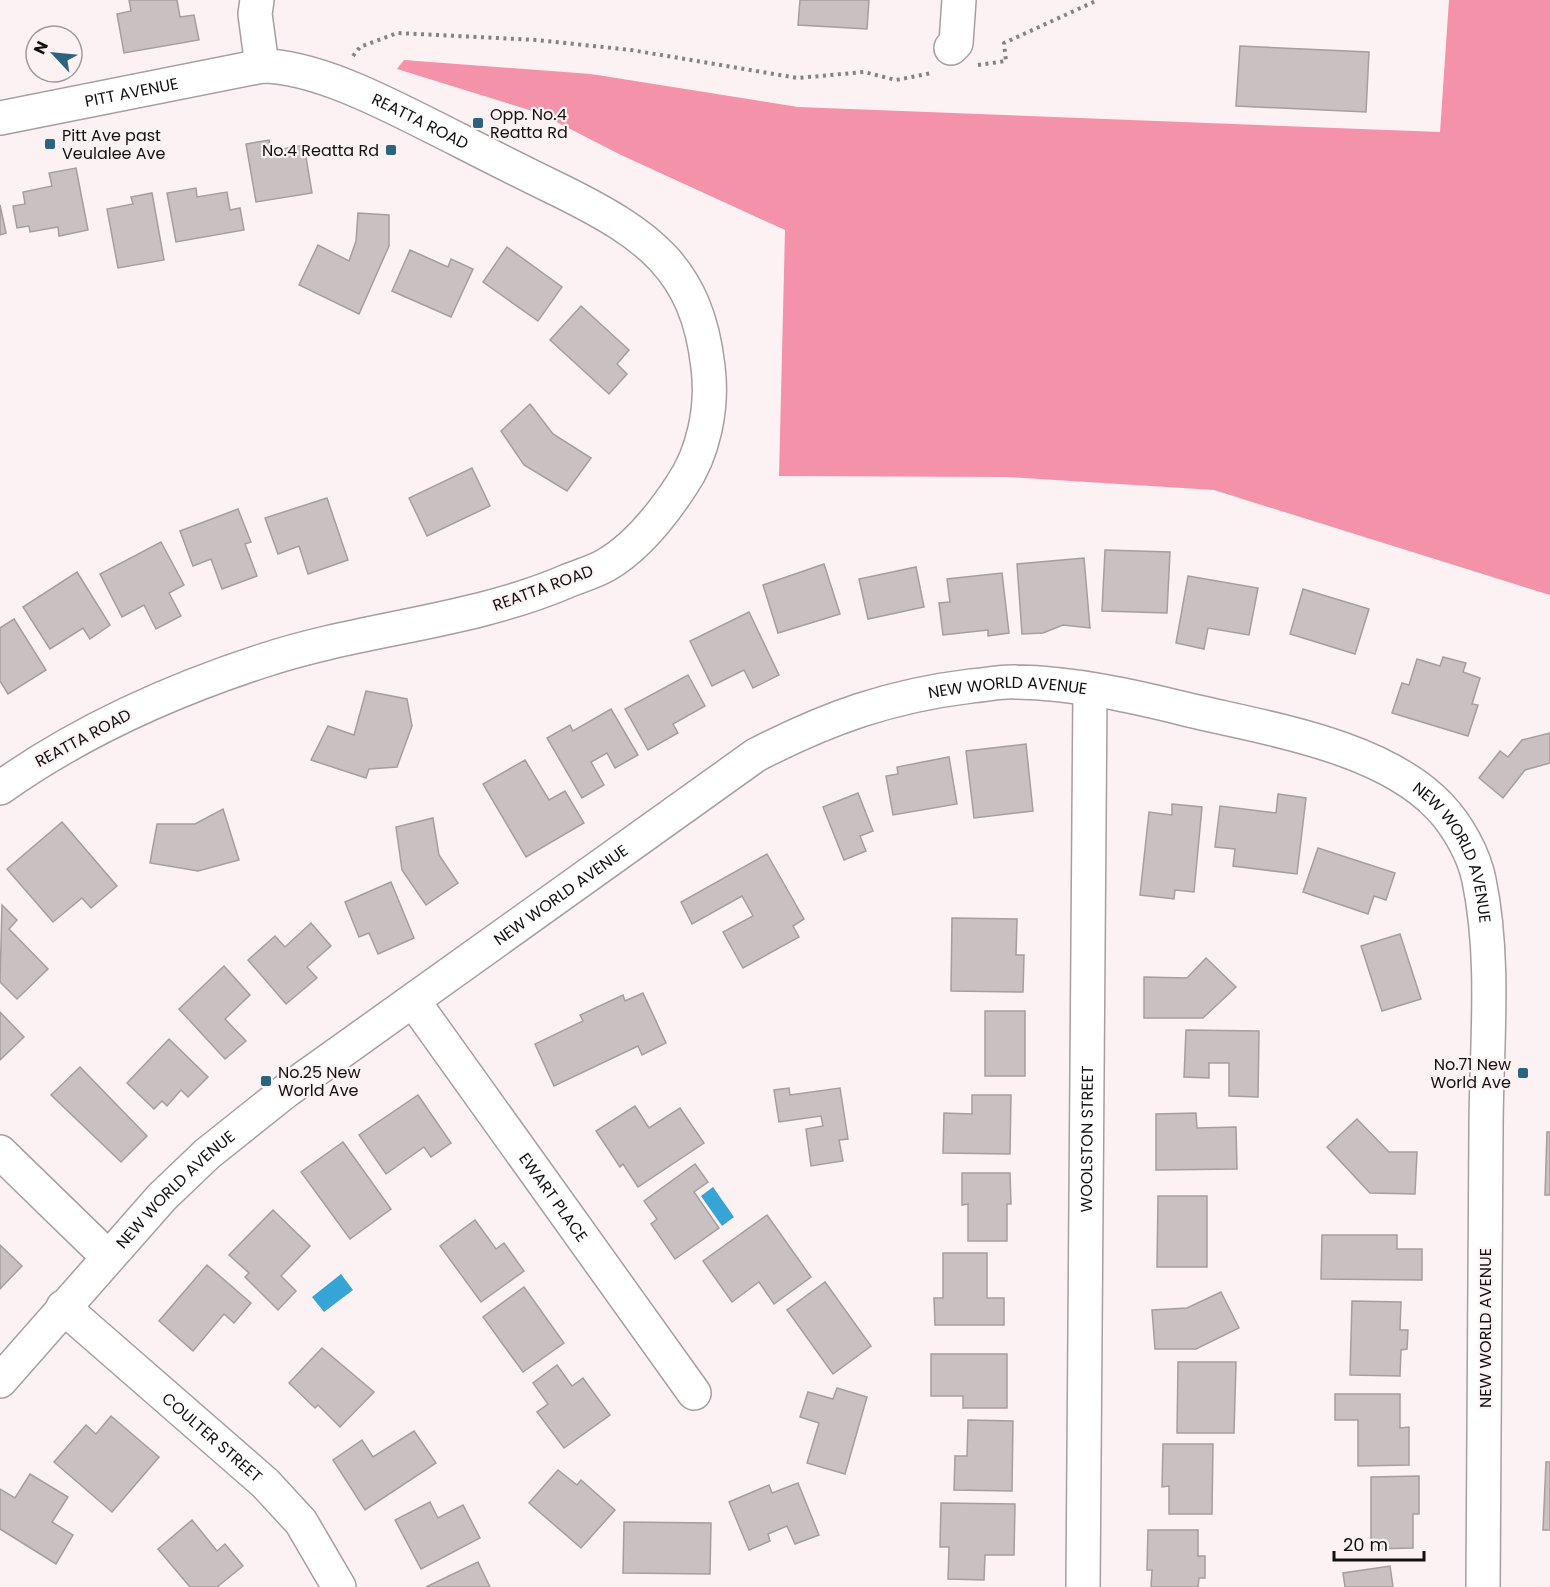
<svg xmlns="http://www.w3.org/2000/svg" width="1550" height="1587" viewBox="0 0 1550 1587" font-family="Poppins,sans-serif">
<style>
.forest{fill:#f492aa}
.water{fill:#37a4d6}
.building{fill:#c9c0c2;stroke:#a69d9f;stroke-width:1.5}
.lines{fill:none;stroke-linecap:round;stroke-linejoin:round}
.minor-casing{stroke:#a79ea0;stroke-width:36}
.path{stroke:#878182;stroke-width:4;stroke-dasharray:3 4.5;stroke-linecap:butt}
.minor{stroke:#fff;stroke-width:33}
.poi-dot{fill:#2c637e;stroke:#fcf2f4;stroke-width:2}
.labels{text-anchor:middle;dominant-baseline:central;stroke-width:4.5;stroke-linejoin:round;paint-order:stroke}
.street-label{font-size:16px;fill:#131010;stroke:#fcf2f4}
.poi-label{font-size:16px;fill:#131010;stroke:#fcf2f4;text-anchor:start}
</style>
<rect width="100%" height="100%" fill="#fcf2f4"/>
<path class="forest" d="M 1449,0 L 1550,0 L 1550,595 L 1214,490 L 1007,477 L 779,476 L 785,230 L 621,155 L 539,113 L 397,69 L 404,60 L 591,74 L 798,107 L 1440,132 Z"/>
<g class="water">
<path d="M 713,1187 L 734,1217 L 722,1226 L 701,1196 Z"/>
<path d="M 341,1274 L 353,1290 L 324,1312 L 312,1297 Z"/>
</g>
<g class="building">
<path d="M 129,0 L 177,0 L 180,17 L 194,15 L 199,40 L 124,53 L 117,14 L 131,11 Z"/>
<path d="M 800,0 L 869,0 L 867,29 L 798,25 Z"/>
<path d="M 1240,46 L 1369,52 L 1366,112 L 1236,106 Z"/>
<path d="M 269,140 L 271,151 L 304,145 L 312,193 L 256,202 L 246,144 Z"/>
<path d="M 76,168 L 88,230 L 59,236 L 58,227 L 30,232 L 29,226 L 17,228 L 13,206 L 25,204 L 23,192 L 52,186 L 49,173 Z"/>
<path d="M 196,188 L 197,197 L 227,192 L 230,210 L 240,208 L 244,230 L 176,242 L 167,193 Z"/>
<path d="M 152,193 L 164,260 L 118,268 L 107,209 L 133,204 L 131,197 Z"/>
<path d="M 0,205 L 6,233 L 0,235 Z"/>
<path d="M 358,213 L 389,215 L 389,246 L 359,314 L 299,285 L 318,245 L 349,261 L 356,241 Z"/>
<path d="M 507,247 L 562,287 L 538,321 L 483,282 Z"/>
<path d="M 410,250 L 448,267 L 451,259 L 473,269 L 451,317 L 392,291 Z"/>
<path d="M 581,306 L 629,350 L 617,364 L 627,374 L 609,394 L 550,340 Z"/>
<path d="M 530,404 L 553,434 L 591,458 L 567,491 L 524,465 L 501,431 Z"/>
<path d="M 472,468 L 490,506 L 427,536 L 409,498 Z"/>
<path d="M 327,498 L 348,560 L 308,574 L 299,546 L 278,554 L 265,518 Z"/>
<path d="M 238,509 L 251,542 L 245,544 L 257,576 L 222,589 L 211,559 L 193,566 L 180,531 Z"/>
<path d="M 161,542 L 184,585 L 169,593 L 181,616 L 156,629 L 144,605 L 122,617 L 100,574 Z"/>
<path d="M 1105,550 L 1170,552 L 1167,613 L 1102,611 Z"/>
<path d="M 1084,558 L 1090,628 L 1063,625 L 1043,633 L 1022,634 L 1017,564 Z"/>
<path d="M 824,564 L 840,614 L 778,633 L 763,585 Z"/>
<path d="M 916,567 L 924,607 L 868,619 L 859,579 Z"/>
<path d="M 77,572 L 110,625 L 90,639 L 83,628 L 50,649 L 23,607 Z"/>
<path d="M 1002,573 L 1009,633 L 988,636 L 988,630 L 943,635 L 939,603 L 950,602 L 947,579 Z"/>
<path d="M 1188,576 L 1258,588 L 1249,635 L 1208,628 L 1204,649 L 1176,643 Z"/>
<path d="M 1303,589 L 1369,609 L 1355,654 L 1290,634 Z"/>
<path d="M 749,612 L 779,675 L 753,688 L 744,670 L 712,686 L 690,641 Z"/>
<path d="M 14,619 L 46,670 L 8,694 L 0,681 L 0,628 Z"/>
<path d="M 1443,657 L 1466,663 L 1463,672 L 1480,678 L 1472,704 L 1478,705 L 1468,736 L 1392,713 L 1402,683 L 1409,685 L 1417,659 L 1440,666 Z"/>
<path d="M 688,675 L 705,706 L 673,724 L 678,733 L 648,750 L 625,709 Z"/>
<path d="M 366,691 L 407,699 L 412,726 L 397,767 L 369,769 L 366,778 L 311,760 L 328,726 L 354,735 Z"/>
<path d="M 611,709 L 638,755 L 615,768 L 607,753 L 591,762 L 604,785 L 582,798 L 547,738 L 570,725 L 573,731 Z"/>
<path d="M 1550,733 L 1550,763 L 1525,770 L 1503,798 L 1479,778 L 1500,751 L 1508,757 L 1522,740 Z"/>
<path d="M 1026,744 L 1033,811 L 974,818 L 966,751 Z"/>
<path d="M 949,757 L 957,804 L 893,815 L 886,776 L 898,774 L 897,767 Z"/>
<path d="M 525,760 L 549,800 L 565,791 L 584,823 L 526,857 L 483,784 Z"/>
<path d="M 858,793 L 873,831 L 860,836 L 866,851 L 844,860 L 823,807 Z"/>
<path d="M 1278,794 L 1306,798 L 1297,874 L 1233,866 L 1235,849 L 1215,847 L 1220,806 L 1276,813 Z"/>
<path d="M 1172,804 L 1202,807 L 1194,892 L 1175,890 L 1174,899 L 1140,895 L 1149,812 L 1172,815 Z"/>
<path d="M 223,809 L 239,860 L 198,871 L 150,863 L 157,824 L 195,824 Z"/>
<path d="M 433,818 L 439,855 L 458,883 L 426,905 L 402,870 L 396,827 Z"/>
<path d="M 62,822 L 117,886 L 91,908 L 82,898 L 53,922 L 7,869 Z"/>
<path d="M 1318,848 L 1395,873 L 1386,900 L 1374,896 L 1368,914 L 1303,892 Z"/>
<path d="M 767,854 L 804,919 L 793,926 L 799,937 L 743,968 L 723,932 L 753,916 L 742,896 L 692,924 L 681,902 Z"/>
<path d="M 391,882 L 414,938 L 378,954 L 369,933 L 359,937 L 345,902 Z"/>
<path d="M 2,905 L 17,920 L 9,929 L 48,969 L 17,999 L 0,982 Z"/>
<path d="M 952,918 L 1017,919 L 1016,955 L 1024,955 L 1023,992 L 951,991 Z"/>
<path d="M 311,923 L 331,946 L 307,967 L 317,978 L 286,1004 L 248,960 L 275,936 L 285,947 Z"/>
<path d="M 1400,934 L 1421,999 L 1382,1011 L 1361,946 Z"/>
<path d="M 1206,958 L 1236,987 L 1203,1018 L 1144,1018 L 1144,977 L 1187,978 Z"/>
<path d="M 224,966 L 250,995 L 225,1019 L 246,1041 L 225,1059 L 179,1009 Z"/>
<path d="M 643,993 L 666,1043 L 642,1055 L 638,1046 L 554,1086 L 535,1044 L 583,1021 L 580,1015 L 623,995 L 625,1001 Z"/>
<rect x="985" y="1011" width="40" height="65"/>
<path d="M 0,1012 L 24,1037 L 0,1060 Z"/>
<path d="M 1186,1030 L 1259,1031 L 1258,1097 L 1229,1096 L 1229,1063 L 1209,1063 L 1209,1078 L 1184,1077 Z"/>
<path d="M 169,1039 L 208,1077 L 188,1097 L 181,1090 L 167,1106 L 162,1101 L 154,1109 L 127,1083 Z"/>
<path d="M 80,1067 L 147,1136 L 121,1162 L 51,1095 Z"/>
<path d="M 789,1088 L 790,1095 L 840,1088 L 848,1139 L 839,1140 L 843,1161 L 811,1166 L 806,1129 L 823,1126 L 821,1116 L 779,1122 L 774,1090 Z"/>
<path d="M 418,1095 L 451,1143 L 431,1157 L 424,1147 L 386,1174 L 359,1135 Z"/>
<path d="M 972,1095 L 1011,1095 L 1010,1154 L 943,1153 L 944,1113 L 972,1114 Z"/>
<path d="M 635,1106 L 649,1128 L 680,1108 L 704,1143 L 638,1187 L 623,1164 L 620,1167 L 596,1131 Z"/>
<path d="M 1196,1113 L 1197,1128 L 1236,1127 L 1237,1169 L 1156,1170 L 1156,1114 Z"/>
<path d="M 1357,1119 L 1389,1152 L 1417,1152 L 1415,1194 L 1370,1193 L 1327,1147 Z"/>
<path d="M 1547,1132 L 1550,1132 L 1550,1195 L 1545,1195 Z"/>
<path d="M 343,1142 L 391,1209 L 350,1239 L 301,1172 Z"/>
<path d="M 695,1164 L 708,1182 L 694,1192 L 719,1228 L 675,1259 L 651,1224 L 657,1219 L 644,1201 Z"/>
<path d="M 962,1173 L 1010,1173 L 1011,1204 L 1007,1204 L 1007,1241 L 968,1241 L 968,1204 L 962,1205 Z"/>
<path d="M 1158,1196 L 1207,1196 L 1207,1267 L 1157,1267 Z"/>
<path d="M 273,1210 L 310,1246 L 281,1276 L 296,1291 L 278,1310 L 245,1277 L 249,1273 L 229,1255 Z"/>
<path d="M 767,1215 L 811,1277 L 774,1304 L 759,1282 L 732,1302 L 703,1261 Z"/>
<path d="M 475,1220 L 496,1249 L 504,1243 L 524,1271 L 481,1302 L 440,1246 Z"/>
<path d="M 1322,1235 L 1397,1235 L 1397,1249 L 1422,1249 L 1422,1280 L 1321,1279 Z"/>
<path d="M 0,1245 L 22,1266 L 0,1289 Z"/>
<path d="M 943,1253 L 987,1253 L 987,1298 L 1004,1298 L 1004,1325 L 935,1325 L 934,1298 L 943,1298 Z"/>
<path d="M 207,1265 L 251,1303 L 234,1323 L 224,1314 L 193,1351 L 159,1321 Z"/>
<path d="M 825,1282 L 871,1346 L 833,1374 L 787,1310 Z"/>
<path d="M 524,1287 L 564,1343 L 523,1372 L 483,1317 Z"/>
<path d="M 1221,1292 L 1239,1328 L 1196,1349 L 1155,1349 L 1152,1310 L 1187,1308 Z"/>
<path d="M 1352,1301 L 1401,1302 L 1400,1330 L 1408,1330 L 1407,1349 L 1401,1350 L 1400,1376 L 1350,1375 Z"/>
<path d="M 322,1348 L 374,1392 L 340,1427 L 318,1405 L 315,1408 L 289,1383 Z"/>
<path d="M 931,1354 L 1007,1354 L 1007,1408 L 963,1408 L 963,1396 L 931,1396 Z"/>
<path d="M 1178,1362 L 1236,1362 L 1234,1433 L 1177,1433 Z"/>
<path d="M 557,1365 L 572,1386 L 583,1378 L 610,1415 L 564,1448 L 537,1412 L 548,1404 L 533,1383 Z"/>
<path d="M 837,1388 L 867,1397 L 845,1474 L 807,1463 L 819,1423 L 800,1417 L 808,1392 L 833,1399 Z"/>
<path d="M 1335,1394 L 1400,1394 L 1400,1428 L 1409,1427 L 1409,1465 L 1358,1466 L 1358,1420 L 1335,1420 Z"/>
<path d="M 111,1416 L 159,1457 L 112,1512 L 54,1462 L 86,1425 L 96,1434 Z"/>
<path d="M 968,1420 L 1013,1421 L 1012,1491 L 954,1490 L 955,1456 L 967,1456 Z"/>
<path d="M 414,1431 L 436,1463 L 365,1510 L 333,1460 L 362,1440 L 373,1457 Z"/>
<path d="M 1163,1444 L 1213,1444 L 1212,1514 L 1169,1514 L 1169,1486 L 1162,1487 Z"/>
<path d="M 1546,1462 L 1550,1462 L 1550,1530 L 1543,1530 Z"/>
<path d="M 558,1470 L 577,1485 L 581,1480 L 615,1510 L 581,1548 L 529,1503 Z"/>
<path d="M 30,1474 L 68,1497 L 52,1522 L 73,1535 L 56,1564 L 0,1529 L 0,1489 L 15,1498 Z"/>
<path d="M 1419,1476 L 1419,1514 L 1413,1514 L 1413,1548 L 1371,1549 L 1371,1477 Z"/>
<path d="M 798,1483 L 819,1535 L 795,1544 L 787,1526 L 768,1534 L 770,1541 L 749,1550 L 729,1502 L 769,1485 L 772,1493 Z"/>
<path d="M 430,1502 L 438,1518 L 463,1505 L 480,1538 L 421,1569 L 395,1520 Z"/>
<path d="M 941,1503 L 1015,1504 L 1014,1555 L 985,1555 L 984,1580 L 948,1579 L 949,1547 L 940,1547 Z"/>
<path d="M 192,1520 L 217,1551 L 225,1544 L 243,1566 L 217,1587 L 190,1587 L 158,1549 Z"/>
<path d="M 624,1522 L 711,1523 L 710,1574 L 623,1573 Z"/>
<path d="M 1148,1530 L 1198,1530 L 1198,1556 L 1205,1556 L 1205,1578 L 1199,1578 L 1198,1587 L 1151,1587 L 1152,1570 L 1147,1570 Z"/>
<path d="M 478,1562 L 490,1587 L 426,1587 Z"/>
<path d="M 1390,1566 L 1393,1587 L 1345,1587 L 1343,1573 Z"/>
</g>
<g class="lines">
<g class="minor-casing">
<g id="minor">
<path d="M 257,0 L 255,14 L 262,66"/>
<path d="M 951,48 L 956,43 L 959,0"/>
<path id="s1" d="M 0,118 L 262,66 C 322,66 404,113 459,140 C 494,158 528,175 563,192 C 647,234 697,268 708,367 C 713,407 704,453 681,486 C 662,515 637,547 606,565 C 594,572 579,576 565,582 C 468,623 361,628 262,661 C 170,691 79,732 0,788"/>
<path id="s2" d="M 414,1002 L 694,1393"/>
<path d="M 0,1152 L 108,1257"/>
<path id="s3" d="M 63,1307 L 265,1483 L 301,1522 L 339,1587"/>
<path id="s4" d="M 0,1381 L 162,1197 L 207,1154 L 286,1091 L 756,755 C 828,718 889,696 971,686 C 986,685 1002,681 1016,682 C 1074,683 1133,696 1189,710 C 1269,729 1383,746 1440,807 C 1458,826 1474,855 1479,880 C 1496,962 1486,1049 1486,1131 C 1485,1283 1484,1435 1483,1587"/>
<path id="s5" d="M 1083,1587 L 1090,690"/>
</g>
</g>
<g class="path">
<path d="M 353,56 L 360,47 L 397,33 L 537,40 L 631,50 L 798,78 L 864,72 L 896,80 L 932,73"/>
<path d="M 978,65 L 1006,61 L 1004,43 L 1098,0"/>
</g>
<use href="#minor" class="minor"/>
</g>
<g class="poi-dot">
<rect x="472" y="117" width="12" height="12" rx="3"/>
<rect x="44" y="138" width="12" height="12" rx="3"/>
<rect x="385" y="144" width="12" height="12" rx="3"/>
<rect x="1517" y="1067" width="12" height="12" rx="3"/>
<rect x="260" y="1075" width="12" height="12" rx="3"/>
</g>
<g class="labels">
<g class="street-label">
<text stroke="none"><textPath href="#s1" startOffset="134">PITT AVENUE</textPath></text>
<text stroke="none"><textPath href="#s1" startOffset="436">REATTA ROAD</textPath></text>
<text transform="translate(543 588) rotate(-20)">REATTA ROAD</text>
<text stroke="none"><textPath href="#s4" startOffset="1250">NEW WORLD AVENUE</textPath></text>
<text transform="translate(83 738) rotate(-28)">REATTA ROAD</text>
<text stroke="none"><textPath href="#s4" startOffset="1754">NEW WORLD AVENUE</textPath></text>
<text stroke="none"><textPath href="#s4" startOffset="746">NEW WORLD AVENUE</textPath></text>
<text stroke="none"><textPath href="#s5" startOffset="448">WOOLSTON STREET</textPath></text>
<text stroke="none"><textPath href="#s4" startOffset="260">NEW WORLD AVENUE</textPath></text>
<text stroke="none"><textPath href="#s2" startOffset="240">EWART PLACE</textPath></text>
<text transform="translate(1485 1328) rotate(-90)">NEW WORLD AVENUE</text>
<text stroke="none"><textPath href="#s3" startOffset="198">COULTER STREET</textPath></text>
</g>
<g class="poi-label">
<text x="490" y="114">Opp. No.4<tspan x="490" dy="18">Reatta Rd</tspan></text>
<text x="62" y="135">Pitt Ave past<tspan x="62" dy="18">Veulalee Ave</tspan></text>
<text x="379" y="150" text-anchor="end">No.4 Reatta Rd</text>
<text x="1511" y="1064" text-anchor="end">No.71 New<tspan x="1511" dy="18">World Ave</tspan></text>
<text x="278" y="1072">No.25 New<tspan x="278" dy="18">World Ave</tspan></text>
</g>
</g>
<g transform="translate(54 54) rotate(296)"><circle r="28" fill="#fcf2f4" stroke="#9f9899" stroke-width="1.5"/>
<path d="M0-4.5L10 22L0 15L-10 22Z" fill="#2c637e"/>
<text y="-9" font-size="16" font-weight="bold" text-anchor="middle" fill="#131010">N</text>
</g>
<path d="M1334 1551v9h90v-9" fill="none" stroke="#131010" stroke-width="3"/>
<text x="1343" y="1551" font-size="18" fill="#131010" stroke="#fcf2f4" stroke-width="4.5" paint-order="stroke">20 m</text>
</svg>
